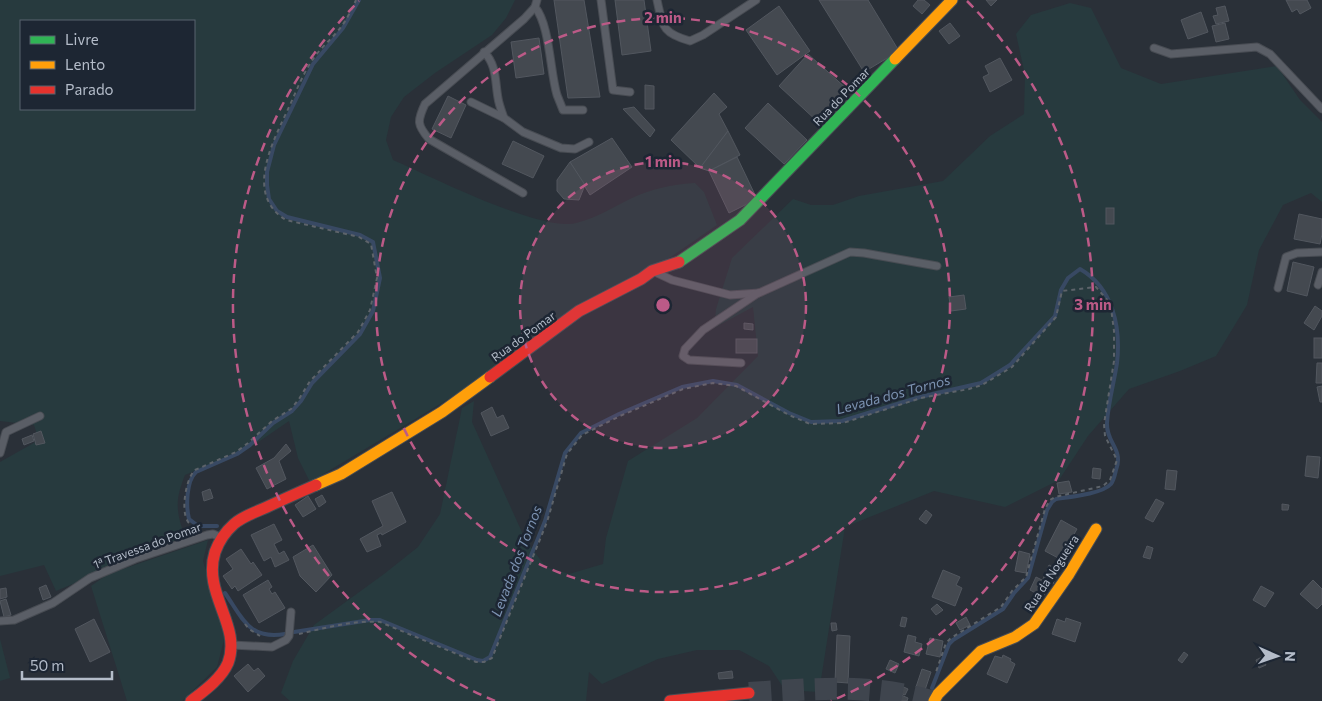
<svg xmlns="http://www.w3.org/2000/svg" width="1322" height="701" viewBox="0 0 1322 701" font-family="Commissioner,sans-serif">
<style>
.green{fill:#273a3e;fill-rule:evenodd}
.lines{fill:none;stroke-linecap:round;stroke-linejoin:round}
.stream{stroke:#384963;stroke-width:4}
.building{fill:#444950;stroke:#52575f}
.primary-tunnel{stroke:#3f454e;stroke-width:22;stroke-dasharray:22 11;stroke-linecap:butt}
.lane-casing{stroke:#484c53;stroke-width:9}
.fast-casing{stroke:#484c53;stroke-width:13}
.slow-casing{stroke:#484c53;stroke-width:13}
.jam-casing{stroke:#484c53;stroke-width:13}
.path{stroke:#5d636a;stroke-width:2;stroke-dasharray:4 4;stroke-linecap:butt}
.lane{stroke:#5a5e66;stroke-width:7}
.fast{stroke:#30b455;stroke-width:11}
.slow{stroke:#ff9f0a;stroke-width:11}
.jam{stroke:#e5322d;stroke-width:11}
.ring{fill:none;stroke:#bc5a87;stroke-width:2.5;stroke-dasharray:9 6}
.labels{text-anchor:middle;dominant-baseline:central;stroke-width:5;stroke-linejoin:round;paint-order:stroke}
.street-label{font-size:12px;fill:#b4bcc9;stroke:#1d2633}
.water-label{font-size:14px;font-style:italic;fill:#7c92b1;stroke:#1d2633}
.centre{fill:#bc5a87;stroke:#1d2633;stroke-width:2.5}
.ring-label{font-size:15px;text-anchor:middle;font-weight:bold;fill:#bc5a87;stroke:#1d2633;stroke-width:5;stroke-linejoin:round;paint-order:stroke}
</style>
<rect width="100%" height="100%" fill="#2a3038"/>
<g class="green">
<path d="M 0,0 L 515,0 L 506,18 L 492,35 L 435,73 L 404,97 L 391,117 L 386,140 L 393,160 C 430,176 540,232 576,223 C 597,218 613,207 632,198 C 651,189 674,184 695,183 L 704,192 L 717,225 C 586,317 448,400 310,482 L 298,458 L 289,421 L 248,449 L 185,475 C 177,495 175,507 182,528 L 190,533 L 167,545 L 56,591 L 44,565 L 0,576 L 0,462 L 39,440 L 34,425 L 0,421 ZM 21,21 L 194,21 L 194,109 L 21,109 Z"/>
<path d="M 1070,3 L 1091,8 L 1121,68 L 1161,84 L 1277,66 L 1300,100 L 1322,122 L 1322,202 L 1311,193 L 1283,205 L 1259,250 L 1247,305 L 1216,356 L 1180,371 L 1129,389 L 1088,436 L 1059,480 L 1005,507 L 934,491 L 845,527 L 819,692 L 785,690 L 769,666 L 739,650 L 697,650 L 658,659 L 602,684 L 589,672 L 586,701 L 290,701 L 281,693 L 293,661 L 314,625 L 384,574 L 418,547 L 440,514 L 462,408 L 474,401 L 472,422 L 526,541 L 546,567 L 569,574 L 603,564 L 606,538 L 628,461 L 697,418 L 758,356 L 753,307 L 714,328 L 716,309 L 732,258 L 793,199 L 811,205 L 833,205 L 859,196 L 943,181 L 990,136 L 1024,114 L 1025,75 L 1016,34 L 1031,15 Z"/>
<path d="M 208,540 L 203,561 L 225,636 L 217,667 L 182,701 L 127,701 L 91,586 L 108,574 Z"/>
<path d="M 0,639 L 10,678 L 0,681 Z"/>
</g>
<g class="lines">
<g class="stream">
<path d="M 217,526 L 198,526 L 189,519 C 186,507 186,481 196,472 L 237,454 L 250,445 L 273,423 L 292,411 L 301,401 L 312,383 L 360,334 L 373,311 L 380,278 L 373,242 L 360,235 L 287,217 L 277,211 L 269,199 L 267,185 L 267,172 L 274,145 L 313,64 L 343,28 L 359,0"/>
<path d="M 225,593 C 243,619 249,640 285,634"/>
<path d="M 294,632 L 370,620 L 380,620 L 477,660 L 483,661 L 490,657 L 545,521 L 565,453 L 581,433 L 619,414 L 682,387 L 713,381 L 737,385 L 789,413 L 811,422 L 842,421 L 920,397 L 981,383 L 1010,365 L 1055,316 L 1061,290 L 1068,278 L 1080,269 C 1113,288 1121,327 1117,363 C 1114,383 1108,403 1107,423 C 1106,443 1124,449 1116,470 C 1115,474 1114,480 1111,484 C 1102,494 1069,497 1056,499 L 1052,502 L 1047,510 L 1028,578 L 1014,593 L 1003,609 L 953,640 L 949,644 L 932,688"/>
</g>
</g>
<g class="building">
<path d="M 554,0 L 584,0 L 600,97 L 568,98 Z"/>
<path d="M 615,0 L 644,0 L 651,51 L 622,55 Z"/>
<path d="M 819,0 L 868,0 L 899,51 L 864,72 Z"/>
<path d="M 918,0 L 924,0 L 930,5 L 922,14 L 913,6 Z"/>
<path d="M 986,0 L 997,0 L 991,6 Z"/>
<path d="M 1286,0 L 1307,0 L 1311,8 L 1300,14 L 1297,9 L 1292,12 Z"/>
<path d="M 779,6 L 810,51 L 777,75 L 746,30 Z"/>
<path d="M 1225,6 L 1229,21 L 1216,24 L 1213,16 L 1218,15 L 1216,8 Z"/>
<path d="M 1201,12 L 1208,32 L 1188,39 L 1181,20 Z"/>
<path d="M 950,23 L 960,36 L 949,44 L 939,31 Z"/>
<path d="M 1225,23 L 1229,39 L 1216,42 L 1212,26 Z"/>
<path d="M 539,38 L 544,74 L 516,78 L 511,42 Z"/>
<path d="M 808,54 L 848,90 L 818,122 L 779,86 Z"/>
<path d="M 1000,58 L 1012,80 L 990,92 L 983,77 L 989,74 L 985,66 Z"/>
<path d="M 645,85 L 654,86 L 654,109 L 645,109 Z"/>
<path d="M 714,93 L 727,107 L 719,114 L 728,131 L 700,168 L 671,140 Z"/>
<path d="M 448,96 L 466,105 L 451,138 L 432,129 Z"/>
<path d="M 768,103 L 807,140 L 784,164 L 745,128 Z"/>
<path d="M 634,107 L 655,130 L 650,137 L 623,109 Z"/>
<path d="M 728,131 L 740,155 L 709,171 L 700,168 Z"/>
<path d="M 612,138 L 632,167 L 590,195 L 570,162 Z"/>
<path d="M 513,141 L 544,156 L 533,178 L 502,164 Z"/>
<path d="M 737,157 L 757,199 L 729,213 L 709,171 Z"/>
<path d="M 570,162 L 585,185 L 579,200 L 564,199 L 557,191 L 557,180 Z"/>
<rect x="1106" y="208" width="8" height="16"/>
<path d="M 1299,214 L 1322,219 L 1322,234 L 1320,244 L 1294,239 Z"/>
<path d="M 1293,262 L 1314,267 L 1307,296 L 1287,291 Z"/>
<path d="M 964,295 L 966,309 L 951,311 L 949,297 Z"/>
<path d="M 1315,306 L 1322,311 L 1322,316 L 1314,330 L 1304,323 Z"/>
<path d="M 744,323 L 753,324 L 753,330 L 744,329 Z"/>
<rect x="1314" y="338" width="8" height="20"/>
<rect x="736" y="339" width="21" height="14"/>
<path d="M 1317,363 L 1322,363 L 1322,383 L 1316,383 Z"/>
<path d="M 1322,386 L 1322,402 L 1320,402 L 1317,387 Z"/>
<path d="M 492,407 L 497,418 L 503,415 L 509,428 L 491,436 L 481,413 Z"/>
<path d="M 41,431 L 45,443 L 36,445 L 33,434 Z"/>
<path d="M 32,435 L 34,441 L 24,445 L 22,439 Z"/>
<path d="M 286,444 L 291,451 L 279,461 L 286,479 L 267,489 L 256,468 L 274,458 Z"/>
<path d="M 1307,456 L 1320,457 L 1318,478 L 1305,476 Z"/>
<path d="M 1093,468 L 1101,469 L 1100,479 L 1092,478 Z"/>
<path d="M 1167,470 L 1177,471 L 1175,490 L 1165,489 Z"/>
<path d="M 1069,481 L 1072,492 L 1059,494 L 1057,483 Z"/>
<path d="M 210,489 L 213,498 L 204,501 L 202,492 Z"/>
<path d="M 392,492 L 406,522 L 382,535 L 381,533 L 377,535 L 381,546 L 367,552 L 360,539 L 383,526 L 372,501 Z"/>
<path d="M 322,495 L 326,502 L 319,507 L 315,499 Z"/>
<path d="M 308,496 L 316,509 L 303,517 L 295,505 Z"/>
<path d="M 1156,499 L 1164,503 L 1153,522 L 1145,518 Z"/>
<path d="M 1282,504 L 1289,505 L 1288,510 L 1282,510 Z"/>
<path d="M 926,510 L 932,515 L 926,524 L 919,519 Z"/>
<path d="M 1061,520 L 1077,529 L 1060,559 L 1045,551 Z"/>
<path d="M 274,524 L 282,540 L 274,544 L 279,554 L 284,551 L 289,560 L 275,567 L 271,557 L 264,561 L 251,535 Z"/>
<path d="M 313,545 L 332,575 L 316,592 L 300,576 L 293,557 Z"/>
<path d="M 1147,546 L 1153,548 L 1150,559 L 1143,557 Z"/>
<path d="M 241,549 L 251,564 L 253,562 L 262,575 L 238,591 L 235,586 L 232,589 L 223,576 L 233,569 L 226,559 Z"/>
<path d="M 1019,551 L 1030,554 L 1026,573 L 1015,571 Z"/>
<path d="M 1049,565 L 1059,570 L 1053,584 L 1043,579 Z"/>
<path d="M 943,570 L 960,577 L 956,585 L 962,588 L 955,606 L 932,597 Z"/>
<path d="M 1036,577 L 1050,584 L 1043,597 L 1030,590 Z"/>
<path d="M 268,580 L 272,587 L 269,589 L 272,594 L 275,592 L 285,608 L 259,623 L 243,595 Z"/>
<path d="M 1313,580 L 1322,589 L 1322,604 L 1317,609 L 1300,594 Z"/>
<path d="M 46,585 L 51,597 L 43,600 L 39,588 Z"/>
<path d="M 1261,586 L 1274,593 L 1265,607 L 1253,600 Z"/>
<path d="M 6,588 L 7,597 L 0,599 L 0,589 Z"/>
<path d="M 6,599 L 11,615 L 4,617 L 0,601 Z"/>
<path d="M 937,604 L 943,610 L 936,615 L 931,609 Z"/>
<path d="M 902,617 L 907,618 L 905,627 L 900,626 Z"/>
<path d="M 966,617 L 970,625 L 960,630 L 956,623 Z"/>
<path d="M 1066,618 L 1081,623 L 1075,642 L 1052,634 L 1057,619 L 1065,622 Z"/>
<path d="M 94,619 L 110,652 L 90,662 L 75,629 Z"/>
<path d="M 831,623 L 836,623 L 837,630 L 832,631 Z"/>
<path d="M 837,635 L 850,636 L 848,683 L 835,682 Z"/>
<path d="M 908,635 L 916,637 L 915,642 L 922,644 L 919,656 L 904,652 Z"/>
<path d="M 930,638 L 943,641 L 940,657 L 926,654 Z"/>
<path d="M 1184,652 L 1188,655 L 1182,663 L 1178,660 Z"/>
<path d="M 1003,655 L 1011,659 L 1010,661 L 1015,664 L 1007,683 L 987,674 L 995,656 L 1002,658 Z"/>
<path d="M 1262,657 L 1266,665 L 1259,668 L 1256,660 Z"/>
<path d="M 890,660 L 899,664 L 895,673 L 886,669 Z"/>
<path d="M 248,664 L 254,671 L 258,668 L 265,676 L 248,692 L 234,676 Z"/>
<path d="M 922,669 L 931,672 L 925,690 L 916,687 Z"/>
<path d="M 732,671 L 733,678 L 719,679 L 718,673 Z"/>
<path d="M 895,683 L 908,689 L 905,695 L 892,690 Z"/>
<path d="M 894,692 L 908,698 L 907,701 L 890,701 Z"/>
</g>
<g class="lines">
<path class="primary-tunnel" d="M 749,693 C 813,689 869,683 931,701"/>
<g class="lane-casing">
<g id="lane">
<path d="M 601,0 L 613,90 L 630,92"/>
<path d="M 657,0 C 663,27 662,33 690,41 L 703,35 L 756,0"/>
<path d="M 535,7 C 550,25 550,72 557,95 C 559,100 561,105 563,110 L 583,110"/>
<path d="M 1154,48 L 1171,54 L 1257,47 L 1270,54 L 1322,109"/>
<path d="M 484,52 C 497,65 495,82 498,98 C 499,105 502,112 504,118"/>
<path d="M 471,102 L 504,118 L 523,132 L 561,148 L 575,149 L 589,142"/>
<path d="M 523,193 L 429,139 C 417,125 417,121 425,104 L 524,19 L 535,7 L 537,0"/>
<path d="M 657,273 L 672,280 L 730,295 L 759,293 L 850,252 L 864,253 L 937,266"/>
<path d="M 1318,285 L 1322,272"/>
<path d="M 1278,288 L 1286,257 L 1297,253 L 1322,252"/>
<path d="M 741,363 L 689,360 L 683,356 L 685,349 L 703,330 L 758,293"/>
<path d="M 0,453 L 6,432 L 40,416"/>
<path d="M 0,621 L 14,620 L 53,603 L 90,578 L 135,559 L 207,535 L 213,534 L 220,537"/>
<path d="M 232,645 L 272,647 L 286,640 L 289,636 L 291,612"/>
</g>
</g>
<g class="fast-casing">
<path id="fast" d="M 679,262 L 740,220 L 895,59"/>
</g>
<g class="slow-casing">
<g id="slow">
<path d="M 895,59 L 952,0"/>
<path d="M 316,485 L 341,474 L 442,412 L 490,377"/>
<path d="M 934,701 L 938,694 L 981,651 L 1015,637 L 1034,624 L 1069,574 L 1096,529"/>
</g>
</g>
<g class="jam-casing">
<g id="jam">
<path d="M 490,377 L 579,311 L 641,279 L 652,271 L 679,262"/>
<path d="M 191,701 C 204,691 221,679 228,663 C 242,625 202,594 215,552 C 219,541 225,532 234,524 C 243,516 256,512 267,507 C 284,499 300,492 316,485"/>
<path d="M 670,701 L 749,693"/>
</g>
</g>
<g class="path">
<path d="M 195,528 C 192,526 189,524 187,520 C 181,509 186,478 195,470 L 236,452 L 248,443 L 272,421 L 291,409 L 299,399 L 310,381 L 358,332 L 370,310 L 377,278 L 371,244 L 359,237 L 286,220 C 243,194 274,140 289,107 C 296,92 302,76 311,62 C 319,49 332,39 341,27 C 347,19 352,9 356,0"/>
<path d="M 245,624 L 249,629 L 260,636"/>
<path d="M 299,634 C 325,628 353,620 380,622 L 476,662 L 484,662 L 492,658 L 547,522 L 567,454 L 582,435 L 620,416 L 683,389 L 713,383 L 736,386 L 789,415 L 810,424 L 843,423 L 921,398 L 969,389 L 982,385 L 1012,367 L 1056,317 L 1062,291 L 1096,287 L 1108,301 L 1111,308 L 1114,331 L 1114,361 L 1104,424 L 1105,436 L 1117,460 L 1110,480 L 1103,486 L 1055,497 L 1050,500 L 1045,509 L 1026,577 L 1012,591 L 1001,607 L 951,638 L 946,643 L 936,672"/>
</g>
<use href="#lane" class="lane"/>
<use href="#fast" class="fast"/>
<use href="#slow" class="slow"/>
<use href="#jam" class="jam"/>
</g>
<circle cx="663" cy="305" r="143" fill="#bc5a87" fill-opacity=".12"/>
<g class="ring">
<circle cx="663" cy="305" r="143"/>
<circle cx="663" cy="305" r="287"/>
<path d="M495 701A430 430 0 0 1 359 1M967 1A430 430 0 0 1 831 701"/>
</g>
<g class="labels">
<g class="street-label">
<text transform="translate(841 96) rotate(-46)">Rua do Pomar</text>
<text transform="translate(523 336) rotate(-36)">Rua do Pomar</text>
<text transform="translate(147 545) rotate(-20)">1ª Travessa do Pomar</text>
<text transform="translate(1051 573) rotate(-57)">Rua da Nogueira</text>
</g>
<g class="water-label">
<text transform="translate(893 394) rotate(-15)">Levada dos Tornos</text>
<text transform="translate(516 561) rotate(-69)">Levada dos Tornos</text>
</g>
</g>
<circle cx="663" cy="305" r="8" class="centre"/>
<g class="ring-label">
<text x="663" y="23">2 min</text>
<text x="663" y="167">1 min</text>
<text x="1093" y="310">3 min</text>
</g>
<rect x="20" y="20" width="175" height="90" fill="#1d2633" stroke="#59626f"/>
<rect x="30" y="36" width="25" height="8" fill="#30b455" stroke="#59626f"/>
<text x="65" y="45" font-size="15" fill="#b4bcc9">Livre</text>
<rect x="30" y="61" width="25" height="8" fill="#ff9f0a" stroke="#59626f"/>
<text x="65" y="70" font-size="15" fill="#b4bcc9">Lento</text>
<rect x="30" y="86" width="25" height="8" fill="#e5322d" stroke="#59626f"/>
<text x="65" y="95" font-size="15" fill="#b4bcc9">Parado</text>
<g transform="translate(1277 656) rotate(92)" stroke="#1d2633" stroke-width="4" paint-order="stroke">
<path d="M0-4L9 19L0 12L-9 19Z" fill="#b4bcc9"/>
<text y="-8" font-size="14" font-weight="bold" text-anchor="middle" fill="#b4bcc9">N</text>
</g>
<path d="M22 671v8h90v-8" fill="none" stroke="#b4bcc9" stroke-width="2.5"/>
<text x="30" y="671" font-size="15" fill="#b4bcc9" stroke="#1d2633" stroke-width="4" paint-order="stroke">50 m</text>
</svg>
